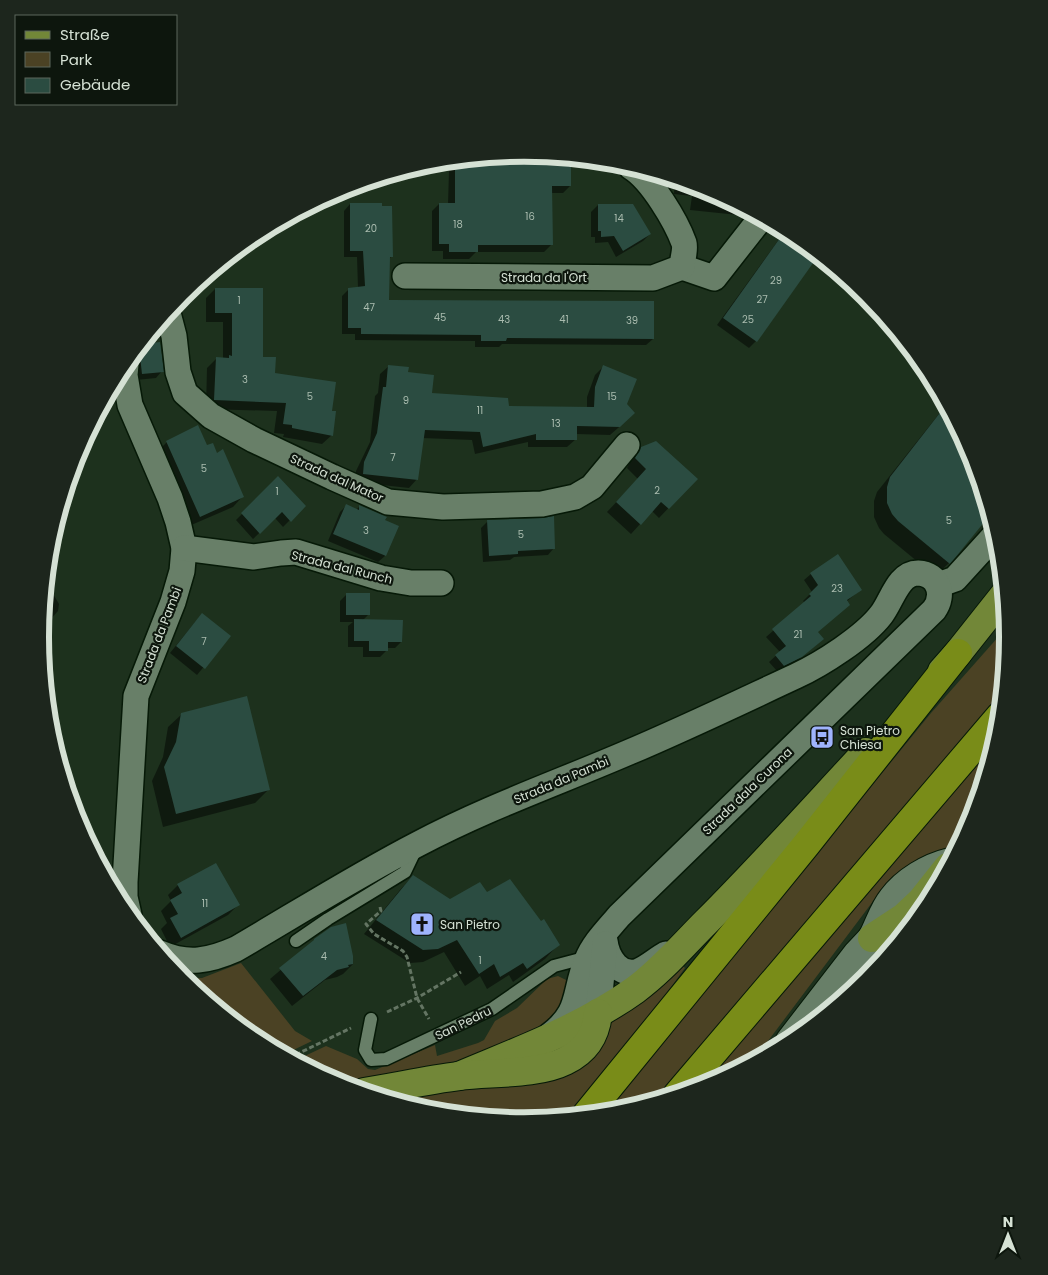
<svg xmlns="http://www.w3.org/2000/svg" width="1048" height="1275" viewBox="0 0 1048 1275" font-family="Poppins,sans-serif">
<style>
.green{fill:#4b4224}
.shadow{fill:#0007}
.building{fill:#2b4c41}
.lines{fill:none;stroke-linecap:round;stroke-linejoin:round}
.lane-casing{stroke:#061907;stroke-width:15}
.street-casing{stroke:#061907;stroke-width:28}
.secondary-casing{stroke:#061907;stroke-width:30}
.primary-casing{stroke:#061907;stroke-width:30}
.highway-casing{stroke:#061907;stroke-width:30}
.path{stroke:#647563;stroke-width:3;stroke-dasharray:5 2.5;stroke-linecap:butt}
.lane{stroke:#687f68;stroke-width:12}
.street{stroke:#687f68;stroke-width:25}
.secondary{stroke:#687f68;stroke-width:28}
.primary{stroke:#728738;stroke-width:28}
.highway{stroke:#798c18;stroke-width:28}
.labels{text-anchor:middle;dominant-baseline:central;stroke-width:4.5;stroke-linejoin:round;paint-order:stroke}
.number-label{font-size:10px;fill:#aabcaf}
.street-label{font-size:12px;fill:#d5e1d4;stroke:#0d160d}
.poi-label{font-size:12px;fill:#d5e1d4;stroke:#0d160d;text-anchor:start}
.rim{fill:none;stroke:#d5e1d4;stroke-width:6}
</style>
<rect width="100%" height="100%" fill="#1d311d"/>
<g class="green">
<path d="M 1007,627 L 1008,638 L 1003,692 L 985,714 L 652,1102 L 618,1112 L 604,1114 L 931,713 Z"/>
<path d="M 996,740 C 987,769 974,831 948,848 C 940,853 929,855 919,859 C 906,865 896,874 886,884 L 753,1061 L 709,1085 L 699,1088 Z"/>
<path d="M 241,963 L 295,1031 L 312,1041 L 283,1055 L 255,1040 L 181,979 L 202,978 Z"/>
<path d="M 683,966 L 685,968 L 647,1020 L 568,1117 L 524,1121 L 429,1112 L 391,1101 L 601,1039 L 615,1016 Z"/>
<path d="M 558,976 L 566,980 L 569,984 L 565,1003 L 539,1030 L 478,1057 L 439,1066 L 337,1084 L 294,1061 L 326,1046 L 357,1059 L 368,1069 L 375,1070 L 435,1045 L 437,1056 L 478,1043 L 484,1040 L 495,1021 L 517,1008 L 547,979 Z"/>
</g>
<g class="shadow">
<path d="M 524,154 L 570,158 L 570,186 L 563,193 L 551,193 L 551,245 L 544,252 L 476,252 L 469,259 L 443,259 L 443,251 L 432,251 L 432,211 L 439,204 L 448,204 L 449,171 L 404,170 L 430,163 Z"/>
<path d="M 675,180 L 709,190 L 744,209 L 738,215 L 690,210 L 692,196 L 674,194 Z"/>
<path d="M 350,204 L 391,257 L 388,260 L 388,301 L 653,339 L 646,345 L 502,344 L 499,347 L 475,347 L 475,341 L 355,340 L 355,334 L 342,334 L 342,296 L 349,289 L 358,288 L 357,257 L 344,257 L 344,211 Z"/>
<path d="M 598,205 L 650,234 L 643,241 L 616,257 L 608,242 L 595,243 L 595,237 L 591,237 L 591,212 Z"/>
<path d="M 785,231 L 793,235 L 817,255 L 756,341 L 749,348 L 717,325 Z"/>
<path d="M 240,247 L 238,254 L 231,261 L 226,259 Z"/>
<path d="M 215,289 L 262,289 L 262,358 L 274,374 L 331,412 L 332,435 L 322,444 L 283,437 L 284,434 L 274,433 L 277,411 L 206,409 L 207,368 L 216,359 L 223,359 L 223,322 L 206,322 L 206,298 Z"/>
<path d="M 159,343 L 162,371 L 156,378 L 136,380 L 133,355 L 141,345 Z"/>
<path d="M 389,366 L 406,373 L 431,394 L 508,407 L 587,408 L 587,397 L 595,375 L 603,367 L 626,404 L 626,421 L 610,435 L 576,434 L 576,439 L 567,447 L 528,447 L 528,442 L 475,454 L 472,440 L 422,438 L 417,479 L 409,488 L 355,482 L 356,471 L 370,442 L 375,396 L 378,393 L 380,374 Z"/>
<path d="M 946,405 L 971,453 L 990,513 L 949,563 L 935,576 L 884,534 L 879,528 L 874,517 L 874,501 L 877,492 Z"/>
<path d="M 167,442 L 206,447 L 217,455 L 243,496 L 233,507 L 189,526 L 157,452 Z"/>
<path d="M 642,448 L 696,479 L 659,518 L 652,511 L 631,534 L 607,512 L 638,479 L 627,468 L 632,458 Z"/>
<path d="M 278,478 L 304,506 L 283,527 L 275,518 L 253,539 L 236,520 Z"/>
<path d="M 346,506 L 356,510 L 360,506 L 384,521 L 397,526 L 385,556 L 378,562 L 328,541 L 340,512 Z"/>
<path d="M 488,521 L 554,548 L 548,555 L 514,557 L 510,560 L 483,562 L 481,528 Z"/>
<path d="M 811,574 L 860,590 L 846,602 L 817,632 L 816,645 L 794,663 L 777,671 L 769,662 L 780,652 L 766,637 L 805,603 L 803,601 L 812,592 L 804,580 Z"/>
<path d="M 46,582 L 59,604 L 58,611 L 41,630 Z"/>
<path d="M 347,594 L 368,615 L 363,620 L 401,642 L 395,648 L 387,648 L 386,651 L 380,657 L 363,657 L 363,647 L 348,647 L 348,626 L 353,622 L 340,622 L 340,601 Z"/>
<path d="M 196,621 L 229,636 L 197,675 L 170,653 Z"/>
<path d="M 182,714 L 268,790 L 255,803 L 163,827 L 152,781 L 163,757 L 168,727 Z"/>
<path d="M 413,876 L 450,901 L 487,894 L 558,945 L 545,959 L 513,982 L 509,975 L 487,989 L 480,976 L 465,986 L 444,952 L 423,962 L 410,963 L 364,934 L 400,890 Z"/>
<path d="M 178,885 L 238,905 L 228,915 L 170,947 L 161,929 L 167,923 L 161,911 L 171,901 L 168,895 Z"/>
<path d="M 345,925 L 353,964 L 343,974 L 337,977 L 325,980 L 292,1006 L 270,979 L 304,950 Z"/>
</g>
<g class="building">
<path d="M 524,154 L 571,158 L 571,186 L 552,186 L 553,245 L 478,245 L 478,252 L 449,252 L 449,244 L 439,244 L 439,203 L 455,203 L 455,160 Z"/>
<path d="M 350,203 L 382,203 L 382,206 L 392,206 L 393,257 L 390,257 L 389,300 L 654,301 L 654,339 L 507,338 L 506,341 L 481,341 L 481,335 L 361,334 L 361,328 L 348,328 L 348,288 L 365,286 L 363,251 L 350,251 Z"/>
<path d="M 598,204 L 633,204 L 651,234 L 623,251 L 614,236 L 601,237 L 601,231 L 598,231 Z"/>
<path d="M 785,231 L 793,235 L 818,256 L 757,342 L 723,318 Z"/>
<path d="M 215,288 L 263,288 L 263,357 L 276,357 L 275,373 L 336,382 L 332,411 L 336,411 L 333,436 L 292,428 L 292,425 L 283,424 L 286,403 L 214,400 L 216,357 L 229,358 L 229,355 L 232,356 L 232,313 L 215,313 Z"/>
<path d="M 160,342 L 164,372 L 142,374 L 139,348 L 142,344 Z"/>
<path d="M 388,365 L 409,367 L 408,372 L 434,375 L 432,393 L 508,398 L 509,406 L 594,407 L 595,387 L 603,365 L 637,379 L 627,404 L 635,413 L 620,427 L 577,426 L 577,440 L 536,440 L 536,434 L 483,447 L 480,432 L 425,430 L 418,480 L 363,474 L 364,462 L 377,433 L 383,387 L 386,387 Z"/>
<path d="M 946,405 L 971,453 L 990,515 L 950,564 L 898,521 L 892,514 L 887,503 L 887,487 L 890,477 Z"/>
<path d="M 198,425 L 207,445 L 213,443 L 217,453 L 223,449 L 244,497 L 200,517 L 166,441 Z"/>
<path d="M 656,441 L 698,479 L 669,509 L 661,502 L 641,525 L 616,502 L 646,469 L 635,458 L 641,447 Z"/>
<path d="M 278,476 L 306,506 L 291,522 L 282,512 L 260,534 L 241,513 Z"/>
<path d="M 346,504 L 359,510 L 359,505 L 387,517 L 385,520 L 399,526 L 386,556 L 333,534 Z"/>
<path d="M 554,516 L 555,549 L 518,551 L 518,554 L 489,556 L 487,520 L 542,518 Z"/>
<path d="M 838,554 L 862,590 L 847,600 L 850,605 L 818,632 L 824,639 L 802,657 L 784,666 L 775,655 L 786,646 L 772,629 L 811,596 L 809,594 L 818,585 L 810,573 Z"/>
<rect x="346" y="593" width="24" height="22"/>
<path d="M 202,613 L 231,636 L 205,669 L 176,646 Z"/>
<path d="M 354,619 L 403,620 L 402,642 L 388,642 L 388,651 L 369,651 L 369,641 L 354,641 Z"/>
<path d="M 247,696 L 270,790 L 176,814 L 164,767 L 176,742 L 181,713 Z"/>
<path d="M 216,863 L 240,905 L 181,938 L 170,918 L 178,914 L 170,900 L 182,893 L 177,884 Z"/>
<path d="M 413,875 L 450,899 L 480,882 L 487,892 L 510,879 L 541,921 L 544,919 L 560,945 L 527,969 L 523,963 L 500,977 L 494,964 L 479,974 L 457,940 L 438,949 L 423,950 L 376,920 Z"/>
<path d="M 346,923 L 353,956 L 353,964 L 348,965 L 349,967 L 337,970 L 303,996 L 279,968 L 314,940 L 314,939 L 331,927 Z"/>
</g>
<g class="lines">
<g class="lane-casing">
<g id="lane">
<path d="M 296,941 L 328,919 L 405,872 L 416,849"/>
<path d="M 371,1019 L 365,1050 L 371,1060 L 386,1059 L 492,1009 L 554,966 L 588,957"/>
</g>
</g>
<g class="street-casing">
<g id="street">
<path d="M 682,267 L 714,278 L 761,218"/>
<path d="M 405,276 L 653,278 L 682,267 C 682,260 686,250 684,243 C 676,221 651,179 631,167"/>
<path d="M 168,313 L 174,336 L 178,372 L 185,393 L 211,416 L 254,440 L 332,477 L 388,502 L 443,507 L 542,504 L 575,497 L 592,487 L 627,445"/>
<path d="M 126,364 L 125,375 L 130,405 L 170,498 L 178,522 L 184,548 L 182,571 L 173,602 L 136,696 L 125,882 L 125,897 L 129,915"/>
<path d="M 184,548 L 254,557 L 281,553 L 296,552 L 381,578 L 411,583 L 441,583"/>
<path d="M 938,585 L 955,579 L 996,534"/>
<path d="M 605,941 C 607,958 620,978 639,971 C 648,967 657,959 666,954"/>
<path d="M 160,953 C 188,965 209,961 236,949 C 296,914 356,876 418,844 C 486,808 557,783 627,753 C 684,729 740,702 796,676 C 822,664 864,637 881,615 C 892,601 898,573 918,573 C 939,574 945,595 934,610 L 619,916 C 608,929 593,944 587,960 C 573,993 582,1012 549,1036"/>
<path d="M 598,1013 L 605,944"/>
</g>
</g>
<g class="secondary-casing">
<g id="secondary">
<path d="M 872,938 C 879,925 883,910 892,899 C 905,881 929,867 950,862"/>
<path d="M 789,1042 L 857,954 L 872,938 L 894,926"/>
</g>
</g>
<g class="primary-casing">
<g id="primary">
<path d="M 942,671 L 958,653 L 1004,595"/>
<path d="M 872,938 L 904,917 L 921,901 L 948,867"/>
<path d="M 459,1076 C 518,1051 582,1028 635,990 C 661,971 683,945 706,922 C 761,867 813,809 866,752"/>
<path d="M 364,1092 C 396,1087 427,1080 459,1076 C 490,1072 537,1075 565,1061 C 586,1051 596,1035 598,1013"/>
</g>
</g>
<g class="highway-casing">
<g id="highway">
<path d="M 677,1095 L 1000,716"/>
<path d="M 586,1115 L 806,845 L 958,653"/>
</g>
</g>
<g class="path">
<path d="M 380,907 L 381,911 L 366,924 L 374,934 L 403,951 L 407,957 L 417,998 L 429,1019"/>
<path d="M 387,1012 L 417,998 L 461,972"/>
<path d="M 289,1058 L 351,1028"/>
</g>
<use href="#lane" class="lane"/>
<use href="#street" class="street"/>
<use href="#secondary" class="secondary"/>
<use href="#primary" class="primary"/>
<use href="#highway" class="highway"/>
</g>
<defs>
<g id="bus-square" transform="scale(1.25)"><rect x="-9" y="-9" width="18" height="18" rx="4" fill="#9fb3fd" stroke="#0d160d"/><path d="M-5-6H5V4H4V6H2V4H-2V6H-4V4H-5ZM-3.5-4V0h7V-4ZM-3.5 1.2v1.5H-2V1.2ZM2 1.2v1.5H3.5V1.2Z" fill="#111"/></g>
<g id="church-square" transform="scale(1.25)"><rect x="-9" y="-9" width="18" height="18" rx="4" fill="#9fb3fd" stroke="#0d160d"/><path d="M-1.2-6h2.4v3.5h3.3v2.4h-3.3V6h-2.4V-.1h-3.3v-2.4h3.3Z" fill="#111"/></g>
</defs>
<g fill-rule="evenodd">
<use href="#bus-square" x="822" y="737"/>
<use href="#church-square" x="422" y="924"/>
</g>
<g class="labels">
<g class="number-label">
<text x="530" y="216">16</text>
<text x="619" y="218">14</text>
<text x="458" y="224">18</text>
<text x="371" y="228">20</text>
<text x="776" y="280">29</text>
<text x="762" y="299">27</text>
<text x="239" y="300">1</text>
<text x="369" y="307">47</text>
<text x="440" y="317">45</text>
<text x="504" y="319">43</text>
<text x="564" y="319">41</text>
<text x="748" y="319">25</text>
<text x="632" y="320">39</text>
<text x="245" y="379">3</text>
<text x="310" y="396">5</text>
<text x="612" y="396">15</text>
<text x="406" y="400">9</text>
<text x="480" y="410">11</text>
<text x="556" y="423">13</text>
<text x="393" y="457">7</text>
<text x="204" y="468">5</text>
<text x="657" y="490">2</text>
<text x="277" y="491">1</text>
<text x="949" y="520">5</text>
<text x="366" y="530">3</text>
<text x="521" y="534">5</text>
<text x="837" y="588">23</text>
<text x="798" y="634">21</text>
<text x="204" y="641">7</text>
<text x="205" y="903">11</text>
<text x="324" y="956">4</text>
<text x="480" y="960">1</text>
</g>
<g class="street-label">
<text x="544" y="277">Strada da l'Ort</text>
<text transform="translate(337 478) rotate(24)">Strada dal Mator</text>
<text transform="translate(342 567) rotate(14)">Strada dal Runch</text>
<text transform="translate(159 635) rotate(-69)">Strada da Pambi</text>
<text transform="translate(561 780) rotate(-23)">Strada da Pambi</text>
<text transform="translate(747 791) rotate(-44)">Strada dala Curona</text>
<text transform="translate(463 1023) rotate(-26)">San Pedru</text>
</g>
<g class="poi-label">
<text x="840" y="730">San Pietro<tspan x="840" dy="14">Chiesa</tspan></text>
<text x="440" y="924">San Pietro</text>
</g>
</g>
<path d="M0 0H1048V1275H0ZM49 637a475 475 0 1 1 950 0a475 475 0 1 1-950 0Z" fill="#1d261d" fill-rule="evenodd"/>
<path class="rim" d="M49 637a475 475 0 1 1 950 0a475 475 0 1 1-950 0Z"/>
<rect x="15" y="15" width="162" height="90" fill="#0d160d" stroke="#5d675d"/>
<rect x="25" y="31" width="25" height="8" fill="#728738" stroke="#5d675d"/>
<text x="60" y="40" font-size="15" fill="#d5e1d4">Straße</text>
<rect x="25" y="52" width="25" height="15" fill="#4b4224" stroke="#5d675d"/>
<text x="60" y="65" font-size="15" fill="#d5e1d4">Park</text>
<rect x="25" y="78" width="25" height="15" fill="#2b4c41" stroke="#5d675d"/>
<text x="60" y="90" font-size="15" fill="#d5e1d4">Gebäude</text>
<g transform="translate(1008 1235)" stroke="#0d160d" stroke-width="4" paint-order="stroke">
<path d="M0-4L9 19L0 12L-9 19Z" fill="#d5e1d4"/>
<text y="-8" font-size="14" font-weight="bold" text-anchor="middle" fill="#d5e1d4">N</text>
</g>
</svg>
